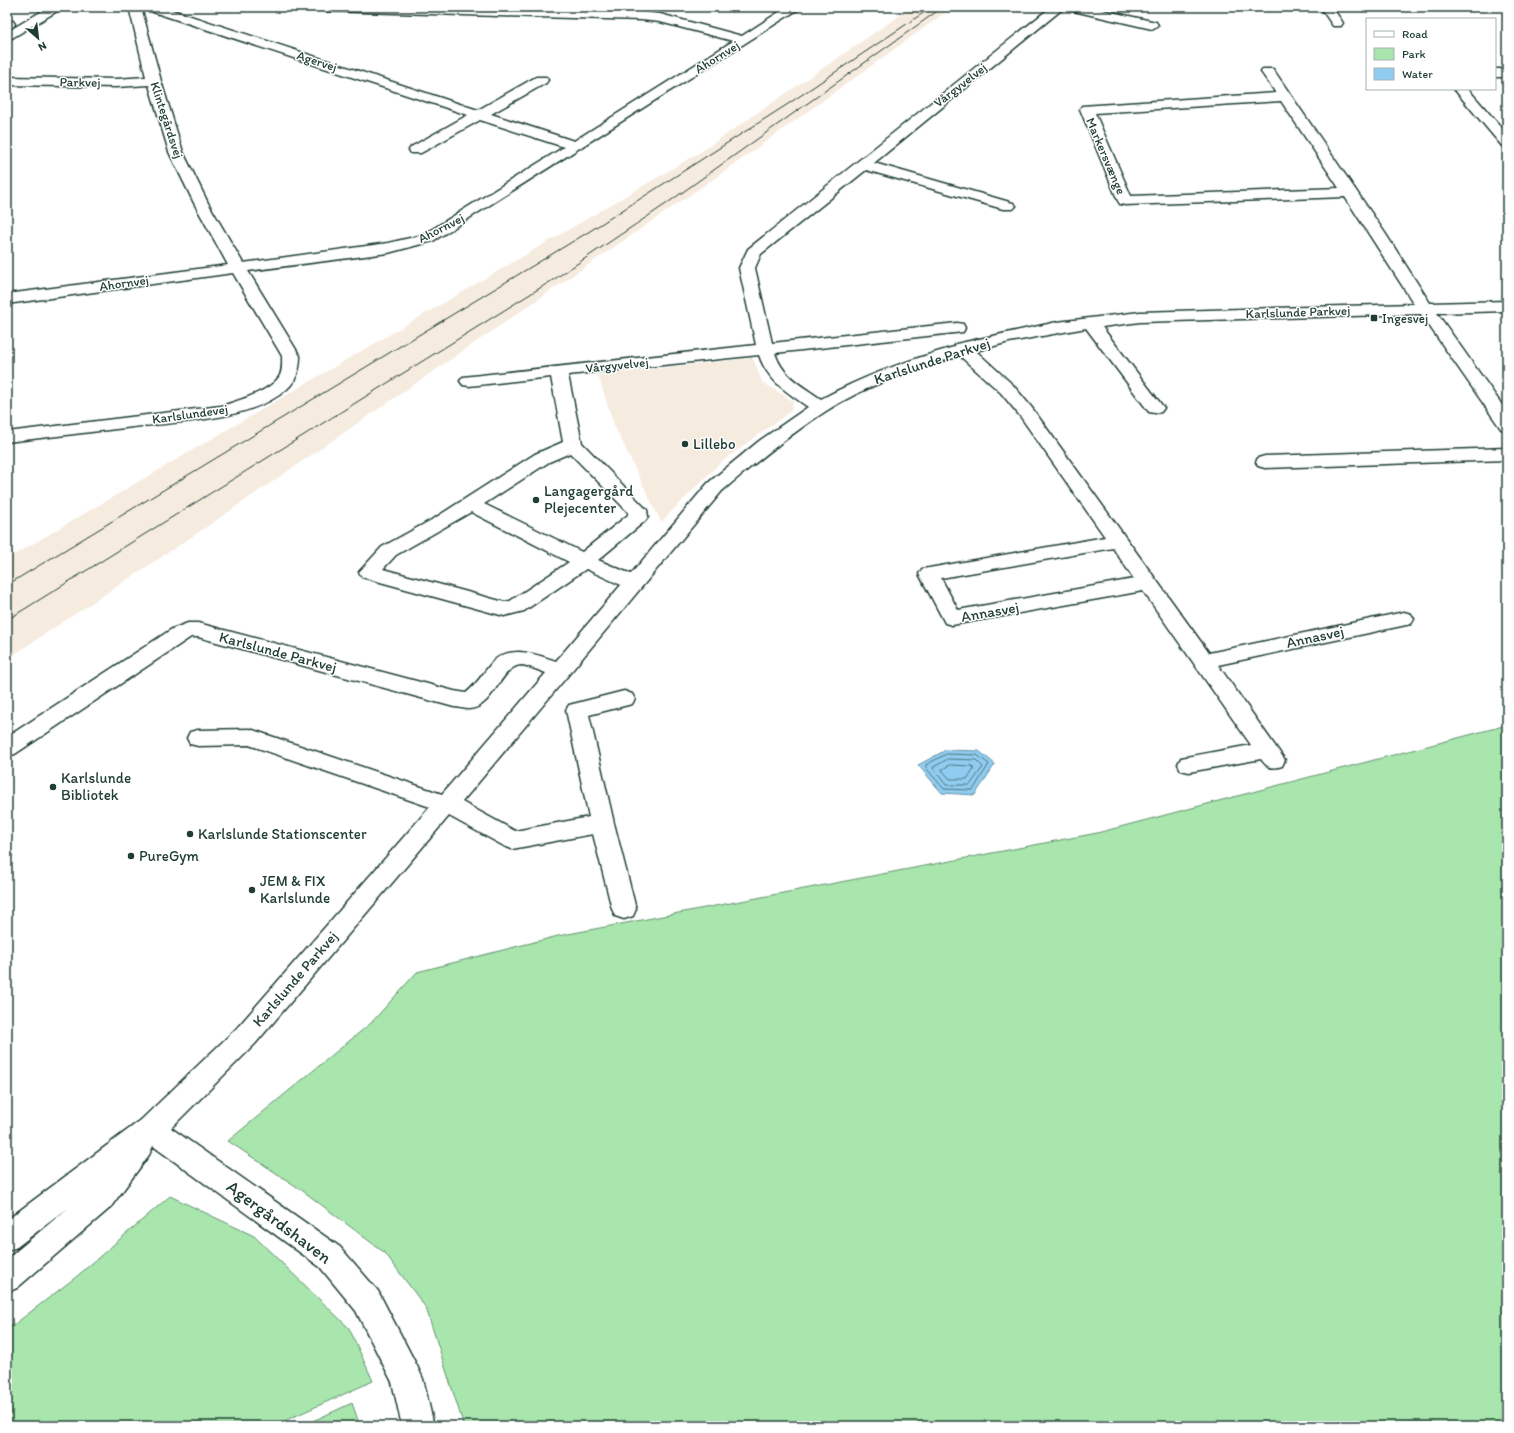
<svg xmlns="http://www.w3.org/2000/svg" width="1514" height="1433" viewBox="0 0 1514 1433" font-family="Itim,sans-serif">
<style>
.built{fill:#f6ebdf}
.green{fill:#a8e6ad;stroke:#649270}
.water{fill:#90ccf0;stroke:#6393a5}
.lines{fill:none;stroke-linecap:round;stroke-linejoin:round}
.shore{stroke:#4c767f;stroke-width:1}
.minor-casing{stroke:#1f3d34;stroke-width:3}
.major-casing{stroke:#1f3d34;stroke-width:3}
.minor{fill:#fff;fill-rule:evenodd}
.major{fill:#fff;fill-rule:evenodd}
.tram{stroke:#1f3d34;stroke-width:1}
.poi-dot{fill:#1f3d34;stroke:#fff;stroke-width:1.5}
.labels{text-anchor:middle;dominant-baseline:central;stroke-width:3;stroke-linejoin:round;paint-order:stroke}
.far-street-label{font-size:13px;fill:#1f3d34;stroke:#fff}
.far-poi-label{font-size:13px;fill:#1f3d34;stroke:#fff;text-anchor:start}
.street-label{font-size:15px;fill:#1f3d34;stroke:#fff}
.poi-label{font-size:15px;fill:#1f3d34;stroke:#fff;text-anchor:start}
.near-street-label{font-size:18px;fill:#1f3d34;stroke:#fff}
</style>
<rect width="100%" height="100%" fill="#fff"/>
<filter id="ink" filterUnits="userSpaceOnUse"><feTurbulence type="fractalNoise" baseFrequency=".025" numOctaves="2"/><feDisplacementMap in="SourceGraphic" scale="8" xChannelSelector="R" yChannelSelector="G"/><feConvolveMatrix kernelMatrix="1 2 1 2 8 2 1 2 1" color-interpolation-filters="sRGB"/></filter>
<g filter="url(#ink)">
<g class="built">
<path d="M 912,7 L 953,7 L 725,171 L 205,528 L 7,659 L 7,559 L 699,153 Z"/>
<path d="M 753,358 L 762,382 L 793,401 L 791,411 L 720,463 L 661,522 L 614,425 L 598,375 Z"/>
</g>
<g class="green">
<path d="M 1507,725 L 1507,1426 L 464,1426 L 426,1308 L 385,1253 L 303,1191 L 228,1141 L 371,1023 L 417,972 L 558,936 L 1097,833 Z"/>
<path d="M 170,1196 L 254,1236 L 349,1328 L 373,1381 L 273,1426 L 7,1426 L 7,1330 L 76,1277 Z"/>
<path d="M 352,1403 L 360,1426 L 302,1426 Z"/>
</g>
<path class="water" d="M 946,750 L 979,751 L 995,764 L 975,795 L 942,793 L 918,765 Z"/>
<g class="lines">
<g class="shore">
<path d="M 947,754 L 977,755 L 989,764 L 973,790 L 944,789 L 926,768 L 926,765 Z"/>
<path d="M 948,759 L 976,760 L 983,767 L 970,785 L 946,785 L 933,768 Z"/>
<path d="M 950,765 L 972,766 L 974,768 L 967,779 L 950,779 L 942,770 Z"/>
</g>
<g class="minor-casing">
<g id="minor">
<path d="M 129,7 L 141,7 L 161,81 L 183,152 L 208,203 L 243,263 L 388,243 L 423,235 L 564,147 L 480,120 L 421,153 L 411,153 L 409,150 L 411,147 L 468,115 L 153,12 L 151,7 L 163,7 L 478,110 L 536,77 L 546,77 L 548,80 L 546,83 L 491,114 L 574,141 L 733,41 L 660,22 L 641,20 L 325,11 L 319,7 L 455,7 L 641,12 L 660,14 L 742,36 L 787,7 L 802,7 L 433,241 L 388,253 L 248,271 L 300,356 C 300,369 297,380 287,389 C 253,420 178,422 133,427 C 91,432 49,437 7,442 L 7,432 L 221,406 C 237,401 269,392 279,377 C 283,371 282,363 282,356 L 233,273 L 7,304 L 7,294 L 228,265 L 194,203 L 169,152 L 149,85 L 116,87 L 7,85 L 7,77 L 116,79 L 146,77 Z"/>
<path d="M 1051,7 L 1065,7 L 874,163 L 1013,203 L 1016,206 L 1013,209 L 1003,209 L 866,170 L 761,254 L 755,268 L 772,343 L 957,323 L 963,324 L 965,328 L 963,332 L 775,353 C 783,377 801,385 821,399 C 864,376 908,360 954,347 L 956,344 L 1057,322 L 1140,312 L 1414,304 L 1345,197 L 1125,205 L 1120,204 L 1118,201 L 1080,109 L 1082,106 L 1276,93 L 1261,72 L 1263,69 L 1273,69 L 1385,233 L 1430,303 L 1507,301 L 1507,311 L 1437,313 L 1507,412 L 1507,430 L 1501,429 L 1421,314 L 1140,322 L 1102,327 L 1164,408 L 1161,412 L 1155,413 L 1149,412 L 1086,328 L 1009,342 L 976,351 L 1013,385 L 1032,408 L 1209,653 L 1404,612 L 1411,614 L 1414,619 L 1411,624 L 1218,665 L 1285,760 L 1282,766 C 1272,769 1267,768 1261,759 L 1189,772 L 1181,770 L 1178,764 L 1181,758 L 1251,745 L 1143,591 L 952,625 L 945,623 L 919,574 L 922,569 L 929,568 L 1105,537 L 1020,416 L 1001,393 L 960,356 C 914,369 867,385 826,411 C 789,435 755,463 722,491 L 462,802 L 515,831 L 589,817 L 566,710 L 569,705 L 624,691 L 632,694 L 635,699 L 632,704 L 589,715 L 614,823 L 636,909 L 633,916 L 624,919 L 615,916 L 612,909 L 593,834 L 512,849 L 504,846 L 449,816 L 255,1044 L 171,1128 L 340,1247 L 378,1291 L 418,1368 L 423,1379 L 434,1426 L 402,1426 L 392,1382 L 356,1311 L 320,1267 L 153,1146 L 149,1155 L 110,1208 L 17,1288 L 7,1292 L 7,1259 L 68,1208 L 17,1247 L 7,1251 L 7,1220 L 141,1120 L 237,1028 L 430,807 L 249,745 L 198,746 L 190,744 L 187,738 L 190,732 L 198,730 L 250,729 L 442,794 L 546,673 C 539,671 530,666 522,665 C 500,665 495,708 469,709 C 464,709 459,707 454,707 L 198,637 L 191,637 L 15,754 L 7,756 L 7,737 L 172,629 L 188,623 L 198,623 L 454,691 L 466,693 C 476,685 482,675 490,665 C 507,643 535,654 556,661 L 621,585 L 586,569 L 524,611 L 504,616 L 362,577 L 359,572 L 382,547 L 435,518 L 535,454 L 563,442 L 551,377 L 469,386 L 463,385 L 460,381 L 463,377 L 756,345 L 739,268 L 748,249 ZM 1281,101 L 1339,188 L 1131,196 L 1095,113 ZM 759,355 C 767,380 787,392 808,407 L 759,441 L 708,483 L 631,574 L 598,560 L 645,521 L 648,517 L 647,510 L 582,443 L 568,375 ZM 570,453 L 628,512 L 628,515 L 582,552 L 484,504 L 549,462 ZM 471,512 L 569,562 L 510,601 L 504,602 L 383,569 L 396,555 ZM 1113,548 L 1134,579 L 958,610 L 941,578 Z"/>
<path d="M 1067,7 L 1089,7 L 1156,22 L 1158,25 L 1152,29 L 1069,10 Z"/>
<path d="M 1320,7 L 1332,7 L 1343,23 L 1341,26 L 1333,26 Z"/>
<path d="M 7,20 L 13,21 L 15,24 L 13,27 L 7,28 Z"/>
<rect x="1495" y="69" width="12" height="8"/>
<path d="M 1454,89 L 1468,89 L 1507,134 L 1507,147 L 1502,146 Z"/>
<path d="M 1507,448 L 1507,460 L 1265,468 L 1258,466 L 1256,462 L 1258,458 L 1265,456 Z"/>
</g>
</g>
<g class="major-casing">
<path id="major" d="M 49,7 L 64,7 L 7,41 L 7,32 Z"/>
</g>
<use href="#minor" class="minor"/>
<use href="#major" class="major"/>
<g class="tram">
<path d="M 7,585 L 590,231 L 788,104 L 932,7"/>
<path d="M 7,620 L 556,278 L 666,204 L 943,7"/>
</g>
</g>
</g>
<g class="poi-dot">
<rect x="1370" y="314" width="8" height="8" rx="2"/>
<circle cx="685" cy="444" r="4"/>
<circle cx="536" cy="500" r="4"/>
<circle cx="53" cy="787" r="4"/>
<circle cx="190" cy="834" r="4"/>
<circle cx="131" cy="856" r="4"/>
<circle cx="252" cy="890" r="4"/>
</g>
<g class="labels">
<g class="far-street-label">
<text transform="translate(717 57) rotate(-32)">Ahornvej</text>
<text transform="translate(317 61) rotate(18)">Agervej</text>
<text transform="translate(80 82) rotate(1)">Parkvej</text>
<text transform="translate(960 85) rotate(-38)">Vårgyvelvej</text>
<text transform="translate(167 120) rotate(72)">Klintegårdsvej</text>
<text transform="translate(1106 156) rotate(67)">Markersvænge</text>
<text transform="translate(441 228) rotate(-27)">Ahornvej</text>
<text transform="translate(124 283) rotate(-8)">Ahornvej</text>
<text transform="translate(1298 312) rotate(-2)">Karlslunde Parkvej</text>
<text transform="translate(617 365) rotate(-6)">Vårgyvelvej</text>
<text transform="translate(190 414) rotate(-8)">Karlslundevej</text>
</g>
<g class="far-poi-label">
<text x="1382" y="318">Ingesvej</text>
</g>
<g class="street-label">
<text transform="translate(932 361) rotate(-18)">Karlslunde Parkvej</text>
<text transform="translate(990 612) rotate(-10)">Annasvej</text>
<text transform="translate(1315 637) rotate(-12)">Annasvej</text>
<text transform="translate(278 652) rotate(15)">Karlslunde Parkvej</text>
<text transform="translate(295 979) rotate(-49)">Karlslunde Parkvej</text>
</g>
<g class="poi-label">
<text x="693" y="444">Lillebo</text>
<text x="544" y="491">Langagergård<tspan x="544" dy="17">Plejecenter</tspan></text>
<text x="61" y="778">Karlslunde<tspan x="61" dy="17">Bibliotek</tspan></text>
<text x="198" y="834">Karlslunde Stationscenter</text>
<text x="139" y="856">PureGym</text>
<text x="260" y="881">JEM &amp; FIX<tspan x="260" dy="17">Karlslunde</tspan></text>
</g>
<g class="near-street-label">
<text transform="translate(279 1222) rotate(37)">Agergårdshaven</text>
</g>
</g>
<rect width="1514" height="1433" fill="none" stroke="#fff" stroke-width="24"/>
<rect x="12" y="12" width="1490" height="1409" fill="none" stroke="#1f3d34" stroke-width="1.5" filter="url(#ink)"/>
<rect x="1366" y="18" width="130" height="72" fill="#ffffff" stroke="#a5b1ae"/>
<rect x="1374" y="31" width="20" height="6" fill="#ffffff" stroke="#a5b1ae"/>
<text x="1402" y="38" font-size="12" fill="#1f3d34">Road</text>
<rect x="1374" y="48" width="20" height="12" fill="#a8e6ad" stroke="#a5b1ae"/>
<text x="1402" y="58" font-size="12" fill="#1f3d34">Park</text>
<rect x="1374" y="68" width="20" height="12" fill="#90ccf0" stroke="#a5b1ae"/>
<text x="1402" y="78" font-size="12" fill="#1f3d34">Water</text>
<g transform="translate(38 38) rotate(152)" stroke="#ffffff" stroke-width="3" paint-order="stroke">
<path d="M0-3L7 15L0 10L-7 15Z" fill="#1f3d34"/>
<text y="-6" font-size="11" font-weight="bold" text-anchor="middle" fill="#1f3d34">N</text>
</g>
</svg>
